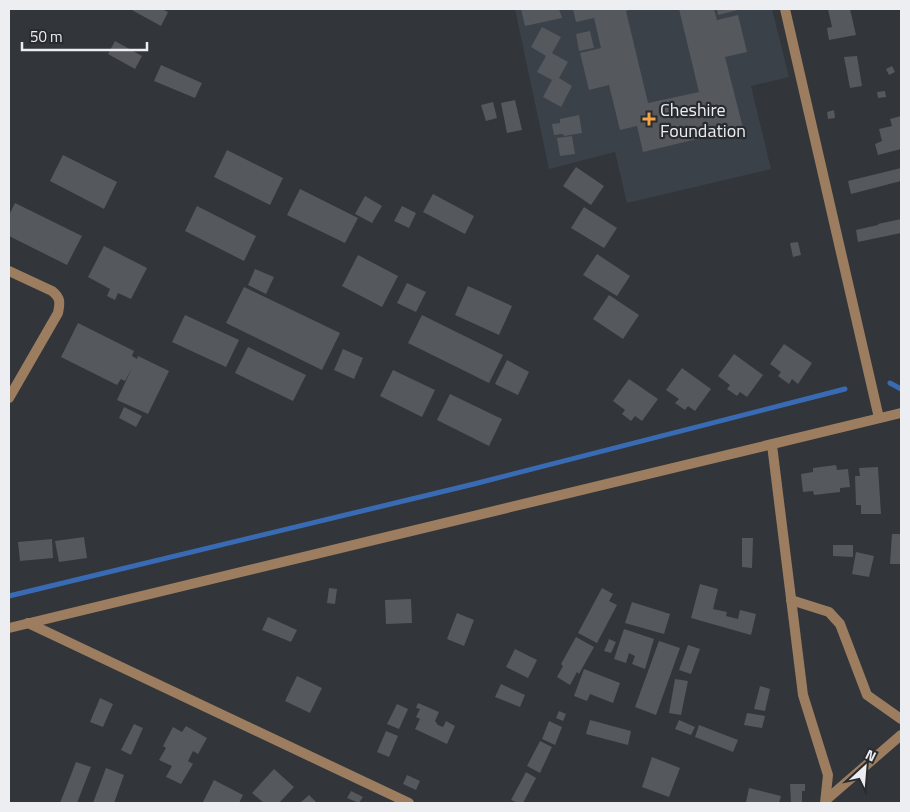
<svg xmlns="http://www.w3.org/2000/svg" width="910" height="812" viewBox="0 0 910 812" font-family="'Titillium Web',sans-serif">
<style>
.built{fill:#3a4149}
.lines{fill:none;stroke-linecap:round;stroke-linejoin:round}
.stream{stroke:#396bb5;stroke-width:5}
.building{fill:#55585d}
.lane{stroke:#9c7d5f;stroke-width:10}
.street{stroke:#9c7d5f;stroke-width:10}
.poi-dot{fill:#f6a247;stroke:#282b2f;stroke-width:2}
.labels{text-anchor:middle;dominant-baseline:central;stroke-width:4.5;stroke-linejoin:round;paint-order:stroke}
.poi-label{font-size:18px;fill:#eceef1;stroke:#282b2f;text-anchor:start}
</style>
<rect width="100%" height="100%" fill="#323539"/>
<path class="built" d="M 515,9 L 772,9 L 789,77 L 751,86 L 771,169 L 627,203 L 615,152 L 549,169 Z"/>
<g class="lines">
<g class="stream">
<path d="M 890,383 L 901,389"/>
<path d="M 9,596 L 474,484 L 845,389"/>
</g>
</g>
<g class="building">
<path d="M 130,9 L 162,9 L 168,12 L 161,26 Z"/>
<path d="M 521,9 L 559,9 L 562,18 L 525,26 Z"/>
<path d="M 573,9 L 633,9 L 626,11 L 648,103 L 699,92 L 679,9 L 714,9 L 717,20 L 738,15 L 747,52 L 725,57 L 743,128 L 643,152 L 637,126 L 620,130 L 609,85 L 589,90 L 580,53 L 601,48 L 594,18 L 576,22 Z"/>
<path d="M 717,9 L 742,9 L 718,15 Z"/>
<path d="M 828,9 L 850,9 L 856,35 L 829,40 L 827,28 L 832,27 Z"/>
<path d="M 542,27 L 561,37 L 552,53 L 568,62 L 559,78 L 572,86 L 561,107 L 543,97 L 552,80 L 537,72 L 546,56 L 531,47 Z"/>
<path d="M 590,31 L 594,48 L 579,51 L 576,34 Z"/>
<path d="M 115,41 L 142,56 L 135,69 L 108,54 Z"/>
<path d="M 857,56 L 862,86 L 850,88 L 844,57 Z"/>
<path d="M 161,65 L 202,83 L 195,98 L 154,81 Z"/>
<path d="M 892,66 L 895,72 L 889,75 L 886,69 Z"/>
<path d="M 885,91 L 886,97 L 878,98 L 877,92 Z"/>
<path d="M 515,100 L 522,130 L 507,133 L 501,103 Z"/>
<path d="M 493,102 L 497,118 L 486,121 L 481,105 Z"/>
<path d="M 834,110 L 835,118 L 828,119 L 827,112 Z"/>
<path d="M 579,115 L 582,133 L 564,136 L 563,134 L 554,135 L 552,124 L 560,123 L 560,119 Z"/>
<path d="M 901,116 L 901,149 L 878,155 L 875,144 L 882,141 L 879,129 L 892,126 L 890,119 Z"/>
<path d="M 572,136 L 575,154 L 560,156 L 557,138 Z"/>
<path d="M 227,150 L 283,178 L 270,205 L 214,177 Z"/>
<path d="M 63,155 L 117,182 L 104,209 L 50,181 Z"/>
<path d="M 576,167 L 604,186 L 591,205 L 563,186 Z"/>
<path d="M 901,168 L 901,181 L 851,194 L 848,181 Z"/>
<path d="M 300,189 L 358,218 L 345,243 L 287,215 Z"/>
<path d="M 433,194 L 474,216 L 465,234 L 423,212 Z"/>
<path d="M 365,196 L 382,206 L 372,223 L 355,214 Z"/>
<path d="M 15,203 L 82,236 L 67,265 L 9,236 L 9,215 Z"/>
<path d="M 197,206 L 256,236 L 244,261 L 185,231 Z"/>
<path d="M 402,206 L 416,213 L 409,228 L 394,221 Z"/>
<path d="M 584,207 L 617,228 L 604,248 L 571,228 Z"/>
<path d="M 901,219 L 901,233 L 858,242 L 856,230 L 878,225 L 879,231 L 878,224 Z"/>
<path d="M 798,242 L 801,255 L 793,257 L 790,243 Z"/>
<path d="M 104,246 L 147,268 L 131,299 L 118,293 L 115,300 L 107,296 L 110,289 L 88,277 Z"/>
<path d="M 597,254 L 630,276 L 617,296 L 583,275 Z"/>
<path d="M 358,255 L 398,276 L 382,307 L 342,286 Z"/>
<path d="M 255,269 L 274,277 L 266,294 L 248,285 Z"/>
<path d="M 407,283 L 426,292 L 416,312 L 397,303 Z"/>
<path d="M 468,286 L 512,306 L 499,335 L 455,315 Z"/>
<path d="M 244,287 L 340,333 L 322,370 L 226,323 Z"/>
<path d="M 609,295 L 639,315 L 623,339 L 593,319 Z"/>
<path d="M 185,315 L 239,340 L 226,367 L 172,342 Z"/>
<path d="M 422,315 L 503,355 L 489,383 L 408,343 Z"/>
<path d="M 78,323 L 134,351 L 132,356 L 137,359 L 138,356 L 169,371 L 148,414 L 117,400 L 132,368 L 125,381 L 121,379 L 117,385 L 61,357 Z"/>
<path d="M 784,344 L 812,363 L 798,384 L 792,379 L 789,384 L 778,376 L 781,372 L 770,364 Z"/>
<path d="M 248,347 L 306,375 L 293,401 L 235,373 Z"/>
<path d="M 343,349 L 363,358 L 354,379 L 334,370 Z"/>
<path d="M 734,354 L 763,375 L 747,397 L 740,392 L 737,396 L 727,389 L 730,385 L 718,376 Z"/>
<path d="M 507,360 L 529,372 L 518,395 L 495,384 Z"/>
<path d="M 682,368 L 711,389 L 695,411 L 688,406 L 685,410 L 675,403 L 679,399 L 666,390 Z"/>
<path d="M 393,370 L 435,390 L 422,417 L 380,396 Z"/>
<path d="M 629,379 L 658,399 L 642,421 L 635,416 L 631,421 L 622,414 L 625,410 L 613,401 Z"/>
<path d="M 450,394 L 502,419 L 489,446 L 437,420 Z"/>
<path d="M 124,407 L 142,416 L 136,427 L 119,418 Z"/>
<path d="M 836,465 L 837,470 L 848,469 L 850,487 L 840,488 L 840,492 L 814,495 L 813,491 L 803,492 L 801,474 L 813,472 L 813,468 Z"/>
<path d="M 878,467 L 881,514 L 861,514 L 861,505 L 856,505 L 855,476 L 860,476 L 859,468 Z"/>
<path d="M 892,534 L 901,534 L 901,564 L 890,564 Z"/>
<path d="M 84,537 L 87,558 L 59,562 L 55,541 Z"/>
<path d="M 742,538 L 753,538 L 752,568 L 742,567 Z"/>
<path d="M 52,539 L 53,558 L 20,561 L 18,542 Z"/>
<path d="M 833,545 L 853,545 L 853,557 L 833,556 Z"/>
<path d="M 856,552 L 874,556 L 869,577 L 852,574 Z"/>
<path d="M 700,584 L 718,589 L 713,609 L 727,612 L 726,616 L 738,619 L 740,610 L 756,614 L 751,635 L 691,618 Z"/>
<path d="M 329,588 L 337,589 L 335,604 L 327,603 Z"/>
<path d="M 602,588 L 613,594 L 609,601 L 617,605 L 597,643 L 578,633 Z"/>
<path d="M 411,599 L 412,623 L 386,624 L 385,600 Z"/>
<path d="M 632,602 L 670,614 L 664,634 L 625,623 Z"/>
<path d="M 457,613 L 474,620 L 464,646 L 447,639 Z"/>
<path d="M 268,617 L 297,630 L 291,642 L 262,630 Z"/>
<path d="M 624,629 L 654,639 L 645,669 L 632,664 L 635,656 L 629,653 L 626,663 L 614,659 Z"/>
<path d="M 576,637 L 594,647 L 579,674 L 577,672 L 570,685 L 557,677 L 563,666 L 561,664 Z"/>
<path d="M 609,639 L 616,642 L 611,653 L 604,651 Z"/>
<path d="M 659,641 L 680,648 L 656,715 L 635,707 Z"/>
<path d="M 688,645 L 700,649 L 691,674 L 679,670 Z"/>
<path d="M 515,649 L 537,660 L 528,678 L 506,667 Z"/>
<path d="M 584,669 L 620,683 L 613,703 L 590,694 L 587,701 L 574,696 Z"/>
<path d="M 297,676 L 322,688 L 310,713 L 285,701 Z"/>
<path d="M 675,679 L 688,681 L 681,715 L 669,713 Z"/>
<path d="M 501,684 L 525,695 L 520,707 L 495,697 Z"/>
<path d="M 760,686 L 770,689 L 765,711 L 754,709 Z"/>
<path d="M 100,698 L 113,704 L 103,727 L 90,722 Z"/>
<path d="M 418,703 L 439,712 L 435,721 L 438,725 L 443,727 L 446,721 L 455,726 L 447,744 L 415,729 L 420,719 L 416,717 L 420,709 L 416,708 Z"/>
<path d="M 397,704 L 408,709 L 399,729 L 387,724 Z"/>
<path d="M 559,711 L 566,714 L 563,721 L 556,718 Z"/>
<path d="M 747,713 L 765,716 L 762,728 L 744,725 Z"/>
<path d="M 590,720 L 631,731 L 628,745 L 586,734 Z"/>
<path d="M 679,720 L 695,727 L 691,735 L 675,729 Z"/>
<path d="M 549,721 L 562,727 L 555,745 L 542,739 Z"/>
<path d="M 134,724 L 143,728 L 131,755 L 121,750 Z"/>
<path d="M 699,725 L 738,740 L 733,752 L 695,737 Z"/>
<path d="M 186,726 L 207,738 L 198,754 L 193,751 L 188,761 L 193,764 L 181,784 L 166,777 L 172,766 L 159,760 L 166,748 L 163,746 L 173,727 L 182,732 Z"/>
<path d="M 386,731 L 398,736 L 389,757 L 377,752 Z"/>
<path d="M 540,741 L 552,747 L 540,773 L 527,766 Z"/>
<path d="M 652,757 L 680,768 L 669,797 L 642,787 Z"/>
<path d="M 76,762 L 91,767 L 77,803 L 60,803 Z"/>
<path d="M 106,768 L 124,775 L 114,803 L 93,803 Z"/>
<path d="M 274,769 L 294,787 L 279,803 L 264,803 L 252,793 Z"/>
<path d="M 526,772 L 536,778 L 523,803 L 518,803 L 511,800 Z"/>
<path d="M 407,775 L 420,781 L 416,790 L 403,784 Z"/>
<path d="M 214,780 L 243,795 L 239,803 L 203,802 Z"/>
<path d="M 790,784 L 805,784 L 805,791 L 802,791 L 802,803 L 791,803 Z"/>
<path d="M 749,788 L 781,796 L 779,803 L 746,802 Z"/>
<path d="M 351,791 L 363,797 L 359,803 L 347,798 Z"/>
<path d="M 309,795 L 317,803 L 300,803 Z"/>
</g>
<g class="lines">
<path class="lane" d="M 9,271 L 52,291 C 61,298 60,303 58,313 L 9,398"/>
<g class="street">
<path d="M 785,9 L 879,418"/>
<path d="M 772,445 L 803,695 L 828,775 L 825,803"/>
<path d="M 791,600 L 829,612 L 840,624 L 867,695 L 901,719"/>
<path d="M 28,623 L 409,803"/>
<path d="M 9,628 L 901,413"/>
<path d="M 826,800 L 901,735"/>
</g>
</g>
<path class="poi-dot" d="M646.5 111.5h5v5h5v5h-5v5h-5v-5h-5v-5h5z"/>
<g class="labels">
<g class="poi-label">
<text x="660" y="109">Cheshire<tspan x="660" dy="21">Foundation</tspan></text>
</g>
</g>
<rect width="910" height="812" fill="none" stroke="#eceef1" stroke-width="20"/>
<g transform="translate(865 767) rotate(26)" stroke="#282b2f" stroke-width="4" paint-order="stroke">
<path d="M0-4L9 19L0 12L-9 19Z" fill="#eceef1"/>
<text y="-8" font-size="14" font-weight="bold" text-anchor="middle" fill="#eceef1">N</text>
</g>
<path d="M22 42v8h125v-8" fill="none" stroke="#eceef1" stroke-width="2.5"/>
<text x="30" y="42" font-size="15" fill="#eceef1" stroke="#282b2f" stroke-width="4" paint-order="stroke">50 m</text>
</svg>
